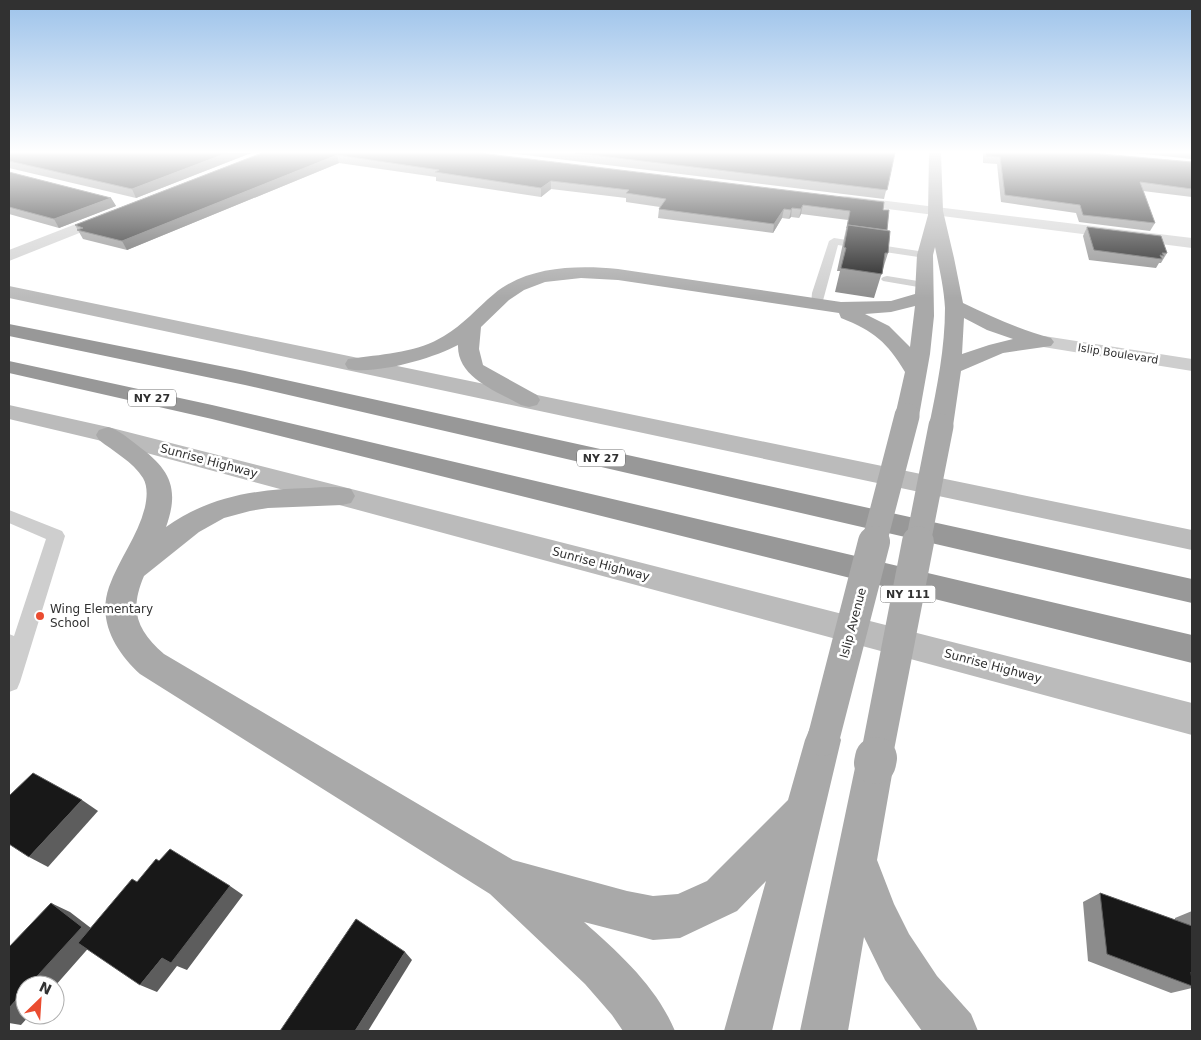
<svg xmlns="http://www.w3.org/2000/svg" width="1201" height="1040" viewBox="0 0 1201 1040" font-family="'DejaVu Sans',sans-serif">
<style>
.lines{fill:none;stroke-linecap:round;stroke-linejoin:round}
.service{fill:#cecece;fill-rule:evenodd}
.minor{fill:#cecece;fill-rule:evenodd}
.tertiary{fill:#cecece;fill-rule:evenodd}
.secondary{fill:#bbb;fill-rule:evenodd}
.primary{fill:#a9a9a9;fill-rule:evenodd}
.motorway{fill:#989898;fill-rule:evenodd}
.primary-bridge-far2{stroke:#a9a9a9;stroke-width:25}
.primary-bridge-far1{stroke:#a9a9a9;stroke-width:32}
.primary-bridge{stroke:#a9a9a9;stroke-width:42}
.wall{fill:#8c8c8c}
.shaded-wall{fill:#5d5d5d}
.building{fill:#181818;stroke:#5d5d5d}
.poi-dot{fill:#ea4c30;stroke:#fff;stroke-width:2}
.labels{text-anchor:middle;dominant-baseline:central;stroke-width:5;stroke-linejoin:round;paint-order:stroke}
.far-street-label{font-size:11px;fill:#313131;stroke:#fff}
.shield{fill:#fff;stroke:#6f6f6f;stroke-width:1}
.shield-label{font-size:11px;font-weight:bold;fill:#313131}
.street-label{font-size:12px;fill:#313131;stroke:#fff}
.poi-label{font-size:12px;fill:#313131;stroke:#fff;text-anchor:start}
</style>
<rect width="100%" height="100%" fill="#fff"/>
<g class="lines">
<g class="service">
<path d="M 834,238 L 925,252 L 930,255 L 925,258 L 838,245 L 821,308 L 813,308 L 811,305 L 812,293 L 829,241 Z"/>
<path d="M 887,276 L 924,282 L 930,285 L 924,288 L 883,281 L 881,279 L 883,277 Z"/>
<path d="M 9,510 L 62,531 L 65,536 L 20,682 L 17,689 L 9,692 L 9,634 L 14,636 L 46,539 L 9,523 Z"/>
</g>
<g class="minor">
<path d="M 846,196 L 1192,238 L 1192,248 L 841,203 L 839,200 L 841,197 Z"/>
<path d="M 112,210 L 117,212 L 120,215 L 117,218 L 9,261 L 9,250 Z"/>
</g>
<path class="tertiary" d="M 1044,336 L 1192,359 L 1192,371 L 1037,346 L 1034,342 L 1037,338 Z"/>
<g class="secondary">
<path d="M 9,286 L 1192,530 L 1192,550 L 9,298 Z"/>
<path d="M 9,405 L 108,427 L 1192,703 L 1192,735 L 106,442 L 9,419 Z"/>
</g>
<g class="primary">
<path d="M 929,153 L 941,153 L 943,211 L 954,258 L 963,303 C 992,317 1021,330 1051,338 L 1054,342 L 1051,346 L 1003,353 L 961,371 L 953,426 L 949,431 L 941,433 L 933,431 L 929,426 C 937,387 945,348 945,308 C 944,288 939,267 935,247 L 933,255 L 934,316 L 930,354 L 919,416 L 915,421 L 907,423 L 899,421 L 895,416 L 905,372 C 887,342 874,331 841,318 L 839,313 L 618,280 L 581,278 L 545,282 L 524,290 L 509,300 L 481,327 L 479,349 L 483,365 L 537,395 L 540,400 L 537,405 L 529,407 L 521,405 C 497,391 457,378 458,345 C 434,358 376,375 348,369 L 345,364 L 348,359 L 356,358 C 386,354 418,352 444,336 C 463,325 477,308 494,294 C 527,266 577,265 618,269 L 841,302 L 891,301 L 915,294 L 917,255 L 928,215 ZM 915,306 L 910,347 L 889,326 L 865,314 L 891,312 ZM 964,318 L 987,330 L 1013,339 L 989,345 L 962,354 Z"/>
<path d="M 108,427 C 119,430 128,438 137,445 C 170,469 180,488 166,527 C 209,496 258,489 309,488 C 323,487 338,486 351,489 L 355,496 L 351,503 L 342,505 L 268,508 L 250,511 L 224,518 L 199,532 L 144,576 C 129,611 137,630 164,654 L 513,860 L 627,891 L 653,896 L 678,894 L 707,881 L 788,800 L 805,740 L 810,728 L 823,723 L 836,728 L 841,740 L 772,1031 L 724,1031 L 766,881 L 737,911 L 680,938 L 653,940 L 584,922 C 620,954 656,986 675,1031 L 623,1031 L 612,1015 L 585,984 L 490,894 L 140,674 C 116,652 97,621 109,587 C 119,559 138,536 145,507 C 147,498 148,486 143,478 C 133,462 113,451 99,440 L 96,435 L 99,430 Z"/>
<path d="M 875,745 L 888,750 L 894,763 L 877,860 L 894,904 L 909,934 L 937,976 L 971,1014 L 978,1031 L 922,1031 L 885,980 L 864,937 L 848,1031 L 800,1031 L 856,763 L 862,750 Z"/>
</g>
<g class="motorway">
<path d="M 9,324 L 245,371 L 1192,579 L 1192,603 L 245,385 L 9,336 Z"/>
<path d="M 9,361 L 212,405 L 1192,635 L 1192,663 L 212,419 L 9,373 Z"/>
</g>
<g class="primary-bridge-far2">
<path d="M 874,543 L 907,416"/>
<path d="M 918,543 L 941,426"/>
</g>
<g class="primary-bridge-far1">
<path d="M 823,740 L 874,542"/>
<path d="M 876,759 L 918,542"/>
</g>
<path class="primary-bridge" d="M 875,763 L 876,758"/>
</g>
<g class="wall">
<path d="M 9,153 L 251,153 L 136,198 L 9,168 Z"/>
<path d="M 262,153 L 480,153 L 883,210 L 887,230 L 888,253 L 874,298 L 835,292 L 840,271 L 837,271 L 848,220 L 801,214 L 799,218 L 791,217 L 789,219 L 782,218 L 773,233 L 658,218 L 659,209 L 660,207 L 626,202 L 626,198 L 551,189 L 541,197 L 436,181 L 436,177 L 339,163 L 127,250 L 83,239 L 75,225 Z"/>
<path d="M 509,153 L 895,153 L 884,199 Z"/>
<path d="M 983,153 L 1091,153 L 1192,162 L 1192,197 L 1143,191 L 1155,223 L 1150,231 L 1079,222 L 1076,213 L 1001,202 L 997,164 L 983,163 Z"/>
<path d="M 1135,153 L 1192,153 L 1192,159 Z"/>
<path d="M 9,172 L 111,198 L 116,206 L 59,228 L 9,214 Z"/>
<path d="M 1087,227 L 1167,253 L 1161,263 L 1159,263 L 1156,268 L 1089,260 L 1083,236 Z"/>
<path d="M 1100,893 L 1175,920 L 1175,918 L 1192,911 L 1192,988 L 1171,993 L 1088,961 L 1083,902 Z"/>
</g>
<g class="shaded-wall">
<path d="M 227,153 L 251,153 L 136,198 L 132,189 Z"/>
<path d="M 337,155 L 339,163 L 127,250 L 122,241 Z"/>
<path d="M 551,181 L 551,189 L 541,197 L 541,188 Z"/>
<path d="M 111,198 L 116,206 L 59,228 L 54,219 Z"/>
<path d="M 803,205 L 801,214 L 799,218 L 801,209 Z"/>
<path d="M 792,208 L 791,217 L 789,219 L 791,210 Z"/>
<path d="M 784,209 L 782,218 L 773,233 L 774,224 Z"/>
<path d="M 82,800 L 98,811 L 48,867 L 29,857 Z"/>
<path d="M 230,886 L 243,895 L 187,970 L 177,966 L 157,992 L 140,985 L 162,958 Z"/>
<path d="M 51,903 L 70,912 L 100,935 L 55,986 L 55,985 L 29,985 Z"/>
<path d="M 405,952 L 412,960 L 368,1031 L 355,1031 Z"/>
<path d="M 25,990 L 25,1015 L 30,1015 L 21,1025 L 9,1023 L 9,1008 Z"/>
</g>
<g class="building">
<path d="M 9,153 L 227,153 L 132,189 L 9,161 Z"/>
<path d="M 262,153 L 480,153 L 884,202 L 883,210 L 889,210 L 887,230 L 848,225 L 847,228 L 850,211 L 803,205 L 801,209 L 792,208 L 791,210 L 784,209 L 774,224 L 659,209 L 666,199 L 626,193 L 629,190 L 551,181 L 541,188 L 435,172 L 439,170 L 337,155 L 122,241 L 77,230 L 83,228 L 75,225 Z"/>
<path d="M 575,153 L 895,153 L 887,190 Z"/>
<path d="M 986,153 L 1091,153 L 1192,162 L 1192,189 L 1140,182 L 1155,223 L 1083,215 L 1080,205 L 1005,195 L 1000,157 L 986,156 Z"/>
<path d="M 9,172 L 111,198 L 54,219 L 9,207 Z"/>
<path d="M 848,225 L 890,231 L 888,253 L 885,253 L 882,274 L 841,268 L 846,248 L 844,247 Z"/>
<path d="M 1087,227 L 1161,236 L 1167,253 L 1162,253 L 1164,256 L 1160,255 L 1162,259 L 1094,250 Z"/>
<path d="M 33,773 L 82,800 L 29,857 L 9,844 L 9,796 Z"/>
<path d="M 170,849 L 230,886 L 171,963 L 162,958 L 140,985 L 78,943 L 132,879 L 137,882 L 156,859 L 159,861 Z"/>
<path d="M 1100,893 L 1192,926 L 1192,972 L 1191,972 L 1192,981 L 1192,986 L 1107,954 Z"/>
<path d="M 51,903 L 82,927 L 29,985 L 25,985 L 25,990 L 9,1008 L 9,947 Z"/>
<path d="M 356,919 L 405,952 L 355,1031 L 280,1031 Z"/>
</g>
<linearGradient id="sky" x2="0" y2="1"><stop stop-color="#9cc2ea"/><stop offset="0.51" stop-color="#fff"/><stop offset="1" stop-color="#fff" stop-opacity="0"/></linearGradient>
<rect width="1201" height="298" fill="url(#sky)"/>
<circle class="poi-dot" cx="40" cy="616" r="5"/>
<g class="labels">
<g class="far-street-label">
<text transform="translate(1118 354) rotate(9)">Islip Boulevard</text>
</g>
<g class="shield">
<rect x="128" y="389.5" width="48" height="17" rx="4"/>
<rect x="577" y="449.5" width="48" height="17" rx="4"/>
<rect x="880.5" y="585.5" width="55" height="17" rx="4"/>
</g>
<g class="shield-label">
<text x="152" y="398">NY 27</text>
<text x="601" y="458">NY 27</text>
<text x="908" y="594">NY 111</text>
</g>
<g class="street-label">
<text transform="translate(209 461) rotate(15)">Sunrise Highway</text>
<text transform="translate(601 564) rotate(15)">Sunrise Highway</text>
<text transform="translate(853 623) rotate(-75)">Islip Avenue</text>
<text transform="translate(993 666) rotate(15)">Sunrise Highway</text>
</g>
<g class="poi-label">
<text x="50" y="609">Wing Elementary<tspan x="50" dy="14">School</tspan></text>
</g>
</g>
<rect width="1201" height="1040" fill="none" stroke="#313131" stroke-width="20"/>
<g transform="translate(40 1000) rotate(25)"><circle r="24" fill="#ffffff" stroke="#adadad"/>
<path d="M0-4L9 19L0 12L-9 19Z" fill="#ea4c30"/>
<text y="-8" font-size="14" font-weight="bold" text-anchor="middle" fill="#313131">N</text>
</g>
</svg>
